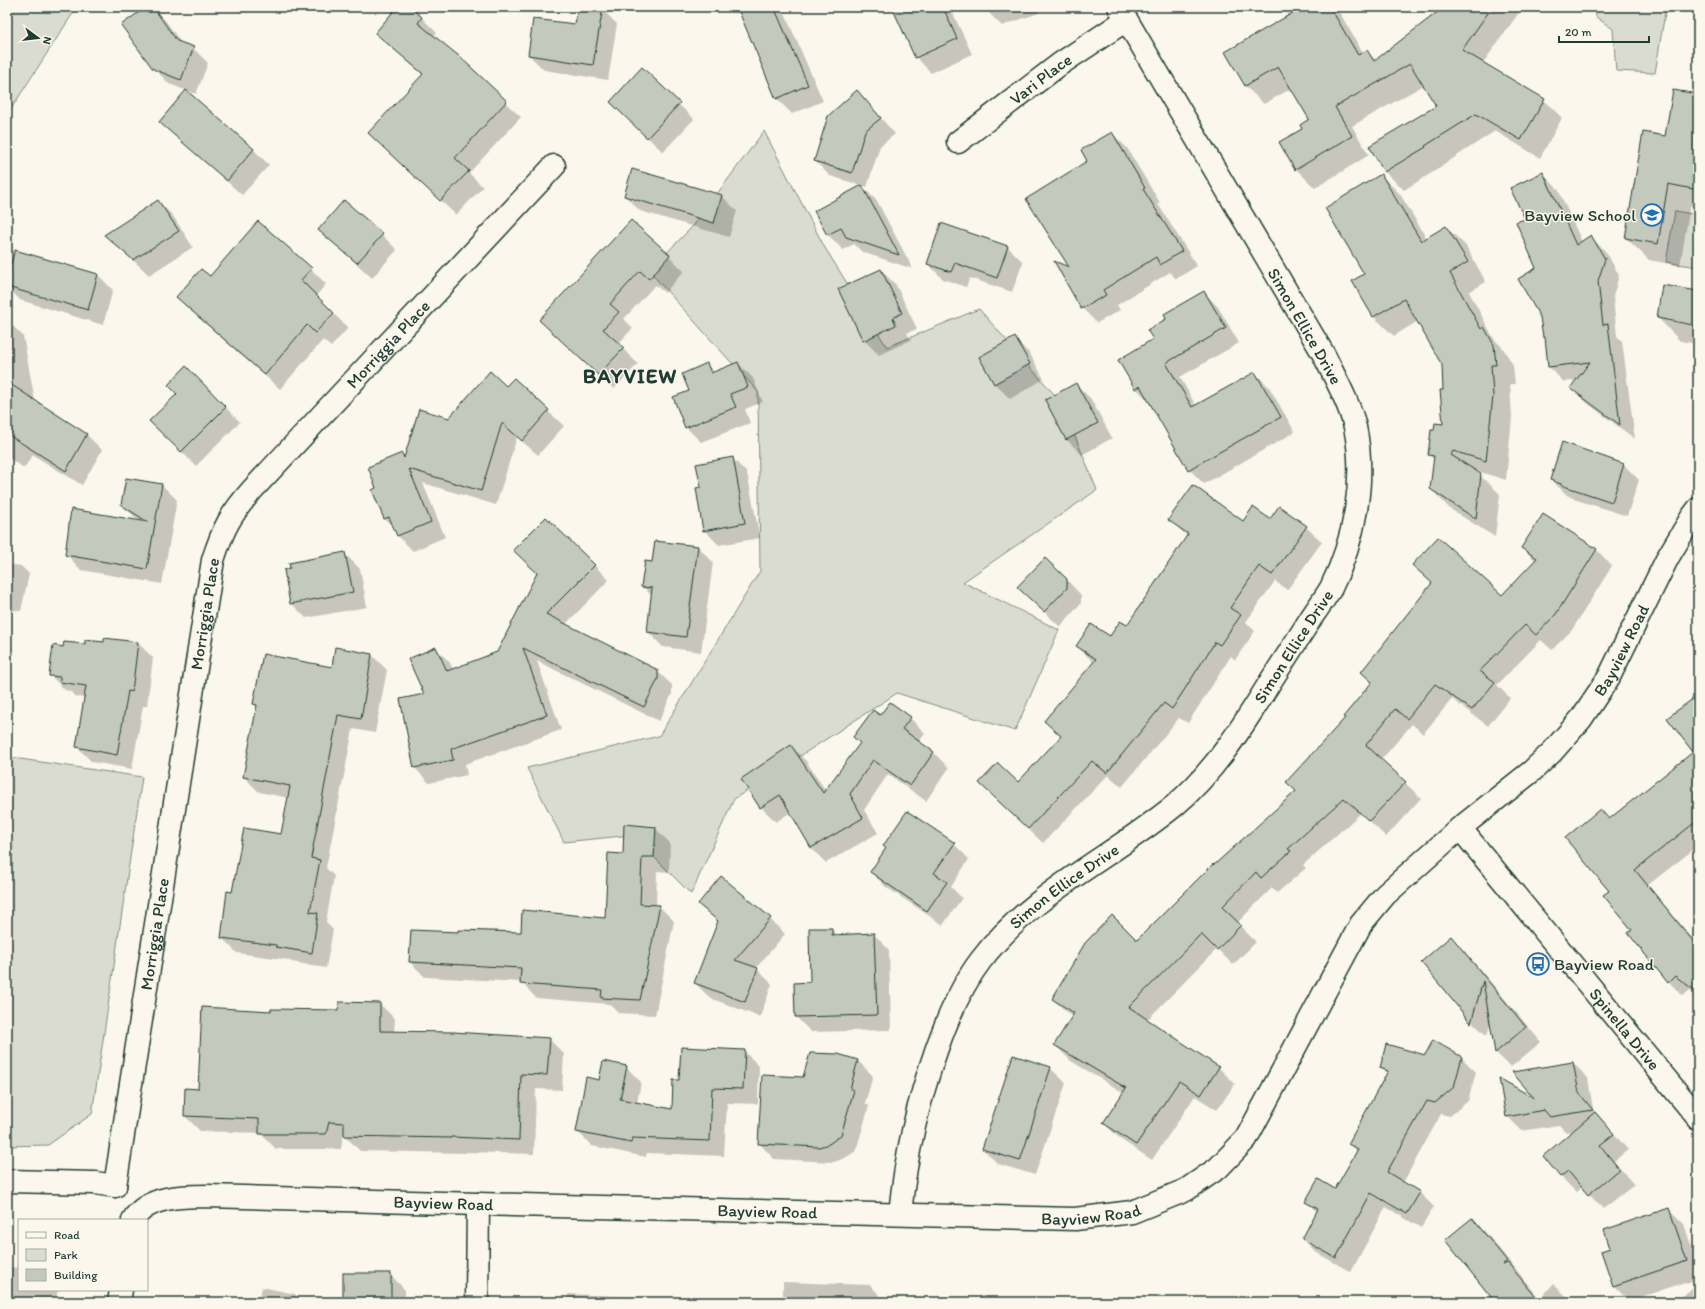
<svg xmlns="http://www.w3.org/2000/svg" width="1705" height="1309" viewBox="0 0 1705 1309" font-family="Itim,sans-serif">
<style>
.green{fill:#dbdcd1;stroke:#7d8c82}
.shadow{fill:#0003}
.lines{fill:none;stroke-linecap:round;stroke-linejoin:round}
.stream{stroke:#74847b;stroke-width:9}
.building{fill:#c4c9be;stroke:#1f3d34}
.street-casing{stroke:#1f3d34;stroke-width:25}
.street{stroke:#fbf7ec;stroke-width:22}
.labels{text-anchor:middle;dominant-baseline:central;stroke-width:3;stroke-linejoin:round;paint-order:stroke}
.street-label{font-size:17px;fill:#1f3d34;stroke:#fbf7ec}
.poi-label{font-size:17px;fill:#1f3d34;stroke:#fbf7ec;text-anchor:end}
.district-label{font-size:21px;font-weight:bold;letter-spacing:1px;fill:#1f3d34;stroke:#fbf7ec}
</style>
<rect width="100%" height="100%" fill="#fbf7ec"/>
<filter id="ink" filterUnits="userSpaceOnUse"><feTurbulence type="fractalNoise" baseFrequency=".025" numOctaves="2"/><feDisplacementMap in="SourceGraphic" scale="8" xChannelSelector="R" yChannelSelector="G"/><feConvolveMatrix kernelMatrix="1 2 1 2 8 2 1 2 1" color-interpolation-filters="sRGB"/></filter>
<g filter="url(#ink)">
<g class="green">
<path d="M 7,7 L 77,7 L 7,115 Z"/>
<path d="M 1595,7 L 1666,7 L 1655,73 L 1616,71 L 1613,29 L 1596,17 Z"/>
<path d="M 764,131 L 825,248 L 887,347 L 979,309 L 1061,402 L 1097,490 L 963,582 L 1059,630 L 1015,731 L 897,693 L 734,799 L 691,894 L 632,835 L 564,842 L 527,768 L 659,736 L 760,571 L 758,392 L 649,271 L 693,226 Z"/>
<path d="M 1675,211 L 1698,215 L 1698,267 L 1666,262 Z"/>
<path d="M 7,757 L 142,777 L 92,1114 L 48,1145 L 7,1146 Z"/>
</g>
<g class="shadow">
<path d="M 148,7 L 152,7 L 165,20 L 182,44 L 193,48 L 208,63 L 196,94 L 169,84 L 154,68 Z"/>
<path d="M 398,7 L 409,7 L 422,18 L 437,33 L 433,37 L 521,117 L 469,173 L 483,187 L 456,215 L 384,148 L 423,75 L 376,33 Z"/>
<path d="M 579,7 L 602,9 L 617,24 L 608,80 L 544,70 L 529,55 L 576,25 Z"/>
<path d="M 751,7 L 779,7 L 785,14 L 823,101 L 792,114 L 777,99 L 740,12 Z"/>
<path d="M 893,7 L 950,7 L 972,54 L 931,73 L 916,57 Z"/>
<path d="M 985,7 L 1037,7 L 1039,13 L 1002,26 L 986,10 Z"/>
<path d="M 1203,7 L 1218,7 L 1207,11 Z"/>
<path d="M 1305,7 L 1333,7 L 1341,15 L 1363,53 L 1367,51 L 1376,61 L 1446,7 L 1523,7 L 1483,63 L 1544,100 L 1562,118 L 1540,158 L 1495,131 L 1443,165 L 1443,166 L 1404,190 L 1385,172 L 1371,147 L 1437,107 L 1424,85 L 1352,126 L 1369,155 L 1315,188 L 1296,169 L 1280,143 L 1303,129 L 1311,120 L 1292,88 L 1264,104 L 1245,86 Z"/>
<path d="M 642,69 L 694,119 L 663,152 L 626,117 Z"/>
<path d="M 857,91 L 895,134 L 880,146 L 867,187 L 830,176 L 815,161 Z"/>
<path d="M 186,92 L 254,150 L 269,165 L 242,195 L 160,121 Z"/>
<path d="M 1698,95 L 1698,208 L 1690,206 L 1680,266 L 1649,260 L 1626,238 L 1665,137 Z"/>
<path d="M 1112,133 L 1127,148 L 1160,203 L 1158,204 L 1197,266 L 1176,279 L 1170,272 L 1117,305 L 1120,310 L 1097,323 L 1082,308 L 1056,263 L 1071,268 L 1088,161 Z"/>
<path d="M 1543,174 L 1558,189 L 1582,242 L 1591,237 L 1606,252 L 1619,275 L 1613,297 L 1617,336 L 1622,341 L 1635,439 L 1587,403 L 1572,388 L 1578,380 L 1564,382 L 1549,367 L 1546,339 L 1544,337 L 1538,268 L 1526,219 Z"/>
<path d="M 1381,175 L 1400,194 L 1427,239 L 1446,227 L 1466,246 L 1486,282 L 1469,292 L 1494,339 L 1503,348 L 1513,365 L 1515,384 L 1510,384 L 1512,417 L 1506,480 L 1474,470 L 1500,494 L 1495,537 L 1450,509 L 1431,489 L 1435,460 L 1429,455 L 1435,431 L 1444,425 L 1443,364 L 1418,321 L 1394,336 L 1374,317 L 1354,282 L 1366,274 Z"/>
<path d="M 862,186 L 877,201 L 913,269 L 862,252 L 854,244 L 843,250 L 828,235 L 815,211 Z"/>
<path d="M 625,196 L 722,196 L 737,211 L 729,237 L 640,211 Z"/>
<path d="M 158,201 L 173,216 L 193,247 L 149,275 L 106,235 Z"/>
<path d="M 320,230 L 382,235 L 397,250 L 372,278 Z"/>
<path d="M 1008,247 L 1023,262 L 1012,292 L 970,278 L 966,287 L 943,279 L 928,264 Z"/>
<path d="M 15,251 L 98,275 L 113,290 L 103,325 L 20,300 L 7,287 L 7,279 Z"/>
<path d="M 669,256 L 684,271 L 665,293 L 655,285 L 624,319 L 633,328 L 618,344 L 638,364 L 614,389 L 541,320 Z"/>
<path d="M 311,269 L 326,284 L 316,296 L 348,328 L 331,347 L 323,340 L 280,389 L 192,312 L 177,297 L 210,278 Z"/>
<path d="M 881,270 L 896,285 L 917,329 L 907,333 L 911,340 L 879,355 L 864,340 Z"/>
<path d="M 1663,286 L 1698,292 L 1698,344 L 1680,341 L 1658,318 Z"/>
<path d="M 1204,292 L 1218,307 L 1239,343 L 1180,377 L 1196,406 L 1255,373 L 1269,387 L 1295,432 L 1204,484 L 1189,469 L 1150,403 L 1136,388 L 1154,340 L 1168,319 Z"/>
<path d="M 8,321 L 23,336 L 35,401 L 87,435 L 102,450 L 82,485 L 33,455 L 24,468 L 7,457 Z"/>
<path d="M 1015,339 L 1030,354 L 1044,379 L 1010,399 L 995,384 L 980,357 Z"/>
<path d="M 738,363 L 753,378 L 763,402 L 745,409 L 750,423 L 701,442 L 686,427 L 690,391 L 706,364 L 715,373 Z"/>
<path d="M 186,367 L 240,422 L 196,466 L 151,421 L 178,394 Z"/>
<path d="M 514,380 L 564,426 L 538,455 L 517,437 L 496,505 L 423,483 L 445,537 L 413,551 L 398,536 L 395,528 L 385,519 L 373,490 L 378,488 L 402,454 L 405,458 L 449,419 L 506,387 Z"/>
<path d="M 1076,384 L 1091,399 L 1112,438 L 1082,455 L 1067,440 L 1046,401 Z"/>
<path d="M 732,458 L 747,473 L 760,538 L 719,545 L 704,530 L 702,488 Z"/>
<path d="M 1624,465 L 1639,480 L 1627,516 L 1577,500 L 1567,495 L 1551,480 Z"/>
<path d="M 162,485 L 177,500 L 162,584 L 81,570 L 66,554 L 139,521 L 122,505 Z"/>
<path d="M 1279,508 L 1306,527 L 1322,542 L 1287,590 L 1275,581 L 1246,622 L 1255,631 L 1235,660 L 1231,656 L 1188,723 L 1179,718 L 1122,787 L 1108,775 L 1043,843 L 995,798 L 1018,783 L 1061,737 L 1045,721 L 1094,663 L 1077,646 L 1110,637 L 1127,627 L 1188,537 L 1170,520 L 1243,522 L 1270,520 Z"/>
<path d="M 1543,515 L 1597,550 L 1612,566 L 1572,630 L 1552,650 L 1541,640 L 1497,685 L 1510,698 L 1488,726 L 1452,699 L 1423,734 L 1412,724 L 1381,760 L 1421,798 L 1386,837 L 1361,813 L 1303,865 L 1306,868 L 1277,893 L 1272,888 L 1237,923 L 1256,942 L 1233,965 L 1217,949 L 1147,1020 L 1219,1068 L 1235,1084 L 1217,1110 L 1195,1096 L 1152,1160 L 1120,1139 L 1104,1123 L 1124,1093 L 1071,1061 L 1055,1045 L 1072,1017 L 1053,999 L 1137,941 L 1214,866 L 1297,791 L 1346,718 L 1373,683 L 1362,672 L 1433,584 L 1413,565 L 1502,596 L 1536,561 L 1523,548 Z"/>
<path d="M 698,547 L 713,562 L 701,652 L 663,647 L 648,632 L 652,596 L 642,586 L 653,563 Z"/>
<path d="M 345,554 L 360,569 L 367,607 L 306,618 L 291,603 Z"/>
<path d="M 7,564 L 21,566 L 29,574 L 21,611 L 7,609 Z"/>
<path d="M 594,565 L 609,580 L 565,625 L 657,671 L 672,685 L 672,694 L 659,721 L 537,661 L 561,730 L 465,764 L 467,775 L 429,783 L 415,768 L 401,700 L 426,695 L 436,648 L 450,663 L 453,669 L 498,653 Z"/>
<path d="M 1066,579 L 1081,595 L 1081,603 L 1060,627 L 1019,587 Z"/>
<path d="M 105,643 L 138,643 L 153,658 L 147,706 L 143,706 L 132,769 L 92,762 L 77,747 L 85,698 L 76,697 L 70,691 L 65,690 L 50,675 L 64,648 Z"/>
<path d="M 372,655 L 387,670 L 375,733 L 353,729 L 326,868 L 334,876 L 326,922 L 333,930 L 326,968 L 292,962 L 289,960 L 237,953 L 222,938 L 233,893 L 281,836 L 289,798 L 259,792 L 244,777 L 257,707 L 254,703 L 333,668 Z"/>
<path d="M 1698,696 L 1698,846 L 1648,885 L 1698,945 L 1698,996 L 1690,990 L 1683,996 L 1669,982 L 1629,933 L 1633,930 L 1610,891 L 1600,810 L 1610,820 L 1695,753 Z"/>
<path d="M 880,717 L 910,718 L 925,733 L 919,742 L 934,753 L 949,768 L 926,801 L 888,774 L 864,810 L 878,833 L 826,863 L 811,848 L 791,812 L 776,822 L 761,807 L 791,746 L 806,761 L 826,791 Z"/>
<path d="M 655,828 L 670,843 L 669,872 L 657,871 L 656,905 L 659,906 L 674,921 L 655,1015 L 618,1013 L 609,1004 L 536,998 L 521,982 L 425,977 L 410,962 L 459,934 L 522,933 L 606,919 Z"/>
<path d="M 954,844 L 969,859 L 951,887 L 962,898 L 943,925 L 886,887 L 871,872 Z"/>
<path d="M 699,904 L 770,919 L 785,934 L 756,968 L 772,984 L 760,1017 L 710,998 L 695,983 L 718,922 Z"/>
<path d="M 831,929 L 838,936 L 874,934 L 889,950 L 891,1030 L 811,1032 L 796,1017 L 811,983 Z"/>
<path d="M 1451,938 L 1466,953 L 1541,1042 L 1511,1067 L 1496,1053 L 1491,1021 L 1487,1036 L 1472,1022 L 1422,962 Z"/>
<path d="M 380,1004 L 395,1019 L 394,1032 L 549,1039 L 564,1054 L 562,1090 L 536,1089 L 534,1154 L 466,1152 L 466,1153 L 360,1151 L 346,1137 L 343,1136 L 341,1149 L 276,1149 L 260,1133 L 200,1131 L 185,1116 L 199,1090 L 272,1012 L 339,1011 Z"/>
<path d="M 744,1051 L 759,1066 L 758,1104 L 727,1103 L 724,1156 L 647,1153 L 646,1157 L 592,1146 L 577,1131 L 626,1067 L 641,1082 L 637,1103 L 673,1110 L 680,1081 Z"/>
<path d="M 1425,1056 L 1462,1058 L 1476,1072 L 1468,1101 L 1450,1116 L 1441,1114 L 1403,1183 L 1420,1193 L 1434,1207 L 1421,1228 L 1386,1207 L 1351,1272 L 1317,1253 L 1303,1239 L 1318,1213 L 1307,1202 L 1336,1190 L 1357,1152 L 1349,1144 L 1388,1074 L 1381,1068 Z"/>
<path d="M 858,1061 L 873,1076 L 865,1103 L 869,1106 L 856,1151 L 845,1158 L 834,1162 L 774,1159 L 759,1143 L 804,1078 Z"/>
<path d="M 1573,1063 L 1588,1078 L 1593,1109 L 1628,1150 L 1614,1161 L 1634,1185 L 1603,1209 L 1582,1187 L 1576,1192 L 1561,1177 L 1544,1156 L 1575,1130 L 1566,1132 L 1559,1125 L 1522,1131 L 1507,1116 L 1538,1102 Z"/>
<path d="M 1050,1068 L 1066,1083 L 1035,1175 L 998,1164 L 983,1149 Z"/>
<path d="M 1669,1209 L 1684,1224 L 1698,1266 L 1698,1278 L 1629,1301 L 1614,1286 L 1602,1252 L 1612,1249 Z"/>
<path d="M 1472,1219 L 1487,1234 L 1540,1299 L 1553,1284 L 1573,1302 L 1496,1302 Z"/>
<path d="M 19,1259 L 19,1290 L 58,1290 L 55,1302 L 7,1302 L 7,1266 L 17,1268 Z"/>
<path d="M 390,1274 L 405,1290 L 405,1302 L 344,1302 Z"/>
<path d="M 783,1282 L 870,1285 L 885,1301 L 910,1302 L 722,1302 L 722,1298 L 783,1301 Z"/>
<path d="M 1698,1282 L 1698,1302 L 1675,1302 Z"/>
<path d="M 262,1287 L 295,1294 L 303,1302 L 259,1302 Z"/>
<path d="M 568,1294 L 640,1297 L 645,1302 L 568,1302 Z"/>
<path d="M 187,1300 L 200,1302 L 187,1302 Z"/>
</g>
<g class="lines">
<path class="stream" d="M 7,8 L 8,7"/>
</g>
<g class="building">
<path d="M 146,7 L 153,7 L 177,41 L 194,47 L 181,80 L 153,69 L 121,25 Z"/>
<path d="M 397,7 L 410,7 L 422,17 L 418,23 L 459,56 L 507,101 L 455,158 L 469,171 L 440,201 L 368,133 L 423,74 L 375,33 Z"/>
<path d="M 578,7 L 603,7 L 593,65 L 528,55 L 533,19 L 575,24 Z"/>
<path d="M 737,7 L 774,7 L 808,85 L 776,99 Z"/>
<path d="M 892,7 L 943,7 L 957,39 L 915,58 Z"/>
<path d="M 1303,7 L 1330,7 L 1358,55 L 1367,50 L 1374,61 L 1444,7 L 1492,7 L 1462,50 L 1545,99 L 1521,140 L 1476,114 L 1425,146 L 1426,147 L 1384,172 L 1369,146 L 1436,106 L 1410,64 L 1335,107 L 1352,136 L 1295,170 L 1279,142 L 1302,129 L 1300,125 L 1309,119 L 1278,67 L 1245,86 L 1225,52 Z"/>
<path d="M 642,67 L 680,103 L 647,138 L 610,102 Z"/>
<path d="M 186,90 L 254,149 L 227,181 L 159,122 Z"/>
<path d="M 857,90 L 881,118 L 865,131 L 852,173 L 814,161 L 828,116 Z"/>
<path d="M 1673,90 L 1698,94 L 1698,190 L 1668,184 L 1658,244 L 1625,238 L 1643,132 L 1665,136 Z"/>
<path d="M 1112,132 L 1145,188 L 1143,189 L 1182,251 L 1160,265 L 1156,257 L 1103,290 L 1106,295 L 1081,309 L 1054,261 L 1069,267 L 1026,199 L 1087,161 L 1081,150 Z"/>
<path d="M 632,169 L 722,195 L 714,223 L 624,196 Z"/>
<path d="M 1543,172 L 1576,245 L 1591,235 L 1605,259 L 1598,281 L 1603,325 L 1608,324 L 1620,425 L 1570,388 L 1590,362 L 1548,367 L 1545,337 L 1543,337 L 1540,317 L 1518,279 L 1536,268 L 1516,222 L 1525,219 L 1510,188 Z"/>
<path d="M 1381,174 L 1421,241 L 1446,226 L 1468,262 L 1450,273 L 1481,329 L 1484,327 L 1494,345 L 1496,365 L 1491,365 L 1493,396 L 1486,461 L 1453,451 L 1451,455 L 1481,474 L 1476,519 L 1430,489 L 1434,456 L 1428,455 L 1431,430 L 1434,430 L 1435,423 L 1443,424 L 1440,390 L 1443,390 L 1442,365 L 1404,299 L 1373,317 L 1352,281 L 1364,274 L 1325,208 Z"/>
<path d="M 862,185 L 899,255 L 846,237 L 841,228 L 827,235 L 814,211 Z"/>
<path d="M 158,200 L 179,231 L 133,260 L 104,235 Z"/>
<path d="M 344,200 L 383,234 L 357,263 L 318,230 Z"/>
<path d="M 631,220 L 670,255 L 649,279 L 640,271 L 610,304 L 619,312 L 603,329 L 624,348 L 598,375 L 539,320 Z"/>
<path d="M 258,221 L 312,268 L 301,280 L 334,313 L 315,333 L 307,325 L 265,375 L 176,297 L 201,269 L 210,276 Z"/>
<path d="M 941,223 L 1008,246 L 997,278 L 955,263 L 951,272 L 927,264 Z"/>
<path d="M 15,250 L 98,274 L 88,310 L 7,287 L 7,276 Z"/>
<path d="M 881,269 L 902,313 L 893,318 L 896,325 L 863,341 L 838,289 Z"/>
<path d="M 1662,285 L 1698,291 L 1698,326 L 1657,318 Z"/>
<path d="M 1204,291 L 1226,328 L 1166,363 L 1192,407 L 1255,372 L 1281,417 L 1188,470 L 1140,386 L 1135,389 L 1118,360 L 1153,339 L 1147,330 L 1166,319 L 1164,314 Z"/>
<path d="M 1015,337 L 1030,364 L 994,384 L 979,357 Z"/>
<path d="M 738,362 L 748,387 L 730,394 L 736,407 L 685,428 L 673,397 L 689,391 L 682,374 L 707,363 L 711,373 Z"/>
<path d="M 186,366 L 226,407 L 181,452 L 149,421 L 177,394 L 168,385 Z"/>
<path d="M 490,371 L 506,386 L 514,378 L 549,410 L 522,441 L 502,423 L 481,491 L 409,469 L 431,522 L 397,536 L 389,517 L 384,519 L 372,490 L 376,488 L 368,467 L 402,453 L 404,458 L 419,409 L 449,418 Z"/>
<path d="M 7,382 L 87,434 L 66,471 L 7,434 Z"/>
<path d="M 1076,383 L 1098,423 L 1066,440 L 1045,400 Z"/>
<path d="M 1562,442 L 1624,464 L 1612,502 L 1561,485 L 1561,484 L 1550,480 Z"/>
<path d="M 733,457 L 745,523 L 703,531 L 696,488 L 701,487 L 696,464 Z"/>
<path d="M 126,478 L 162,484 L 147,569 L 65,555 L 71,509 L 148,522 L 121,505 Z"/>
<path d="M 1193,485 L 1243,521 L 1253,507 L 1270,519 L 1279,506 L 1307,526 L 1272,575 L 1259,566 L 1230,608 L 1241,615 L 1220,645 L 1215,642 L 1172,709 L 1164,703 L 1107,773 L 1092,761 L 1028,829 L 979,783 L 998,763 L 1018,782 L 1061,736 L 1044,721 L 1096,659 L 1076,646 L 1091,624 L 1110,636 L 1120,621 L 1127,625 L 1188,534 L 1168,520 Z"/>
<path d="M 1543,514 L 1597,549 L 1556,614 L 1536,635 L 1525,625 L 1480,671 L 1495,682 L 1472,710 L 1435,684 L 1407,719 L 1395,709 L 1366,745 L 1406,782 L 1369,821 L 1344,798 L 1288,849 L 1291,851 L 1261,878 L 1256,872 L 1222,907 L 1241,925 L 1217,950 L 1201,934 L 1129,1007 L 1219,1067 L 1201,1095 L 1179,1081 L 1136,1145 L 1103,1123 L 1126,1088 L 1054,1045 L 1074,1013 L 1052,999 L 1085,943 L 1112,915 L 1137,940 L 1213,864 L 1214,865 L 1296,791 L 1286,782 L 1345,718 L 1343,717 L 1372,682 L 1361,672 L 1432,583 L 1412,565 L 1438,537 L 1502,595 L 1537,558 L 1521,548 Z"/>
<path d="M 546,517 L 595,565 L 546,614 L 658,670 L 658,679 L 644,707 L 523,648 L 547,715 L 451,749 L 453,760 L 414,768 L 400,699 L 424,694 L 408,659 L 436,647 L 447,671 L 497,652 L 537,573 L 513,550 Z"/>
<path d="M 655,541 L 698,546 L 686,637 L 647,632 L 652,588 L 641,587 L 645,561 L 652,562 Z"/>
<path d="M 345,552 L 353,592 L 290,604 L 284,570 L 290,568 L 289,563 Z"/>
<path d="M 1045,558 L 1067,579 L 1067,588 L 1044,612 L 1017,587 Z"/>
<path d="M 104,638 L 138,642 L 132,692 L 128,691 L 117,755 L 76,747 L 86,686 L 60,682 L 60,677 L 49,676 L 53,645 L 63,647 L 64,642 L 85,644 L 85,640 L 104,642 Z"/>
<path d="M 335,647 L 372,654 L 361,719 L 338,715 L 311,858 L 320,860 L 310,912 L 318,913 L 312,953 L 276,947 L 276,945 L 221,938 L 227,891 L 232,892 L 244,828 L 281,834 L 290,786 L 243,777 L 257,705 L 253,704 L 263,654 L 332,667 Z"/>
<path d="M 1698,695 L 1698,820 L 1635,870 L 1698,947 L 1698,993 L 1675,976 L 1668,983 L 1628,933 L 1632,930 L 1603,895 L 1609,891 L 1565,838 L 1600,809 L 1609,819 L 1693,752 L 1667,718 Z"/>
<path d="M 890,702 L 911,717 L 902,729 L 934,752 L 910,786 L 873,760 L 850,794 L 863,818 L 811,848 L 780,795 L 760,808 L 741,779 L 791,745 L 823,793 L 860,743 L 853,737 L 873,710 L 880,715 Z"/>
<path d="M 907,811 L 955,843 L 934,873 L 947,882 L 927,911 L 870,872 L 886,848 L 883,846 Z"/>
<path d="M 624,824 L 656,827 L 654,857 L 642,857 L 640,904 L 660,905 L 640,1000 L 601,998 L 602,990 L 520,984 L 521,968 L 409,962 L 411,930 L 458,932 L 458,930 L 521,932 L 522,910 L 605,918 L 608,853 L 623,854 Z"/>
<path d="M 721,876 L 771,918 L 735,960 L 758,968 L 745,1002 L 694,983 L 718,921 L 698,904 Z"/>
<path d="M 809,928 L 832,928 L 832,935 L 874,933 L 877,1015 L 795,1017 L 794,983 L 810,982 Z"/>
<path d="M 1451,936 L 1526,1027 L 1495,1053 L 1483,981 L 1471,1023 L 1421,962 Z"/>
<path d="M 339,1002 L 380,1003 L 380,1031 L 453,1032 L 550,1038 L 547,1075 L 521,1074 L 519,1140 L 451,1137 L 451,1138 L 344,1136 L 344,1123 L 329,1122 L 326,1134 L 259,1134 L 259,1119 L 184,1116 L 185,1088 L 198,1089 L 202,1007 L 271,1011 L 271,1009 L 338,1010 Z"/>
<path d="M 1433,1040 L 1462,1057 L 1454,1087 L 1435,1103 L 1427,1101 L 1387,1172 L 1420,1192 L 1407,1214 L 1371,1193 L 1336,1258 L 1302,1239 L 1318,1209 L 1305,1202 L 1318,1179 L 1335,1189 L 1358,1149 L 1348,1144 L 1388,1071 L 1380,1068 L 1386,1044 L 1425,1055 Z"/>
<path d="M 681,1047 L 745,1050 L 743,1089 L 712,1088 L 710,1141 L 632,1138 L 631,1143 L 576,1132 L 586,1077 L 599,1080 L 603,1061 L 627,1066 L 620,1099 L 672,1109 L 673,1080 L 679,1080 Z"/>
<path d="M 810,1053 L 838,1054 L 858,1060 L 850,1089 L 854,1090 L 841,1135 L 829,1144 L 819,1147 L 758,1144 L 762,1075 L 803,1077 Z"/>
<path d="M 1013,1055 L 1051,1067 L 1020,1161 L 982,1149 Z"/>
<path d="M 1573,1062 L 1579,1093 L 1593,1110 L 1550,1117 L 1544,1110 L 1506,1117 L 1499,1078 L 1534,1098 L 1512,1072 Z"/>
<path d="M 1595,1112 L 1614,1134 L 1600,1145 L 1619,1169 L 1588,1195 L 1568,1171 L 1560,1177 L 1543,1156 Z"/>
<path d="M 1669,1208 L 1687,1261 L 1613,1286 L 1601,1251 L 1610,1248 L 1604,1230 Z"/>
<path d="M 1472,1218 L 1507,1261 L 1502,1265 L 1508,1263 L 1540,1302 L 1495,1302 L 1445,1240 Z"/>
<rect x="343" y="1273" width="48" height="29"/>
</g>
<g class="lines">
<g class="street-casing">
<g id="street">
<path id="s1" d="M 958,142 L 1060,64 L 1126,20"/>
<path id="s2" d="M 1460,828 L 1698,1118"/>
<path d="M 7,1181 L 95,1183 L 115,1186"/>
<path id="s3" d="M 115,1186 L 213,560 C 223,529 230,515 252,490 L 554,166"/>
<path id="s4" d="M 900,1214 C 906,1154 917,1105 937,1048 C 948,1017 961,986 981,960 C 1033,892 1109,859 1174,806 C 1214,773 1245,723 1272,679 C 1285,659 1298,639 1311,618 C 1318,608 1325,598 1331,588 C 1355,540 1366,479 1355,427 C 1349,402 1335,378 1324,355 L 1119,7"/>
<path id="s5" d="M 133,1220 C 147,1196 183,1196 207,1196 L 478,1204 L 1075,1219 L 1132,1212 L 1186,1190 L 1218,1168 L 1246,1139 L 1361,924 L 1385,895 L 1460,828 L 1532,771 L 1552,752 L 1581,719 L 1609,677 L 1668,557 L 1692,517 L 1698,509"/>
<path d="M 119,1302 L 121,1290"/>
<path d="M 477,1302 L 478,1204"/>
</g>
</g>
<use href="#street" class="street"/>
</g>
</g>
<defs>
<g id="school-ring" transform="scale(1.15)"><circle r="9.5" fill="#fbf7ec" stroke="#1f6fb2" stroke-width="1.5"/><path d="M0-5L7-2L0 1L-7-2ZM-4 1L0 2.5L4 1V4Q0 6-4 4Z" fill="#1f6fb2"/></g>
<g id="bus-ring" transform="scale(1.15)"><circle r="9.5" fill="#fbf7ec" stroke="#1f6fb2" stroke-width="1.5"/><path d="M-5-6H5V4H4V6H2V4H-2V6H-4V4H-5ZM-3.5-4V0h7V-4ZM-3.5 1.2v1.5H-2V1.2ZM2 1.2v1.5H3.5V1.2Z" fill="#1f6fb2"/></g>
</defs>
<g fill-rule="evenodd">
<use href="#school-ring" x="1652" y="215"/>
<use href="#bus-ring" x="1538" y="964"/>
</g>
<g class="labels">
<g class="street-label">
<text stroke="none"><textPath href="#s1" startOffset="104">Vari Place</textPath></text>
<text transform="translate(1305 326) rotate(60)">Simon Ellice Drive</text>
<text stroke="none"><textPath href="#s3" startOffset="914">Morriggia Place</textPath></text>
<text stroke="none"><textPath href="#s3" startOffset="579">Morriggia Place</textPath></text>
<text stroke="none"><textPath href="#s4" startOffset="717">Simon Ellice Drive</textPath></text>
<text stroke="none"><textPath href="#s5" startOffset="1770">Bayview Road</textPath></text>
<text stroke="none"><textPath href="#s4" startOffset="381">Simon Ellice Drive</textPath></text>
<text stroke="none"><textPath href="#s3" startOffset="255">Morriggia Place</textPath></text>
<text stroke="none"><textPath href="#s2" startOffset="260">Spinella Drive</textPath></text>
<text stroke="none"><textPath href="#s5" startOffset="318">Bayview Road</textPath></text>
<text stroke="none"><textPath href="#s5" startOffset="642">Bayview Road</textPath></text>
<text stroke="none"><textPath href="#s5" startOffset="966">Bayview Road</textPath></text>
</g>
<g class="poi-label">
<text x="1636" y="215">Bayview School</text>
<text x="1554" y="964" text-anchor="start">Bayview Road</text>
</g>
<g class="district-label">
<text x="630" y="375">BAYVIEW</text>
</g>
</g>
<rect width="1705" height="1309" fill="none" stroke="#fbf7ec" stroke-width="24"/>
<rect x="12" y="12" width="1681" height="1285" fill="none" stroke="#1f3d34" stroke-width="1.5" filter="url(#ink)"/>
<rect x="18" y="1219" width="130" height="72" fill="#fbf7ec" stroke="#a3ada2"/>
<rect x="26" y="1232" width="20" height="6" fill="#fbf7ec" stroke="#a3ada2"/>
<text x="54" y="1239" font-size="12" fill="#1f3d34">Road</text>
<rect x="26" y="1249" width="20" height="12" fill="#dbdcd1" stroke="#a3ada2"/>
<text x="54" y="1259" font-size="12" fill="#1f3d34">Park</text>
<rect x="26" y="1269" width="20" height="12" fill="#c4c9be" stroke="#a3ada2"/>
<text x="54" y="1279" font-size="12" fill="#1f3d34">Building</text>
<g transform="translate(38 38) rotate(105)" stroke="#fbf7ec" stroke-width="3" paint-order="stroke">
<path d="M0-3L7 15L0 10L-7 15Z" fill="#1f3d34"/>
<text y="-6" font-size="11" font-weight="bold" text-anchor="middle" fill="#1f3d34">N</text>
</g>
<path d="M1559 36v6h90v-6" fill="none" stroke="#1f3d34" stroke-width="2"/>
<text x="1565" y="36" font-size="12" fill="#1f3d34" stroke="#fbf7ec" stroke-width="3" paint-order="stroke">20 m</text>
</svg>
